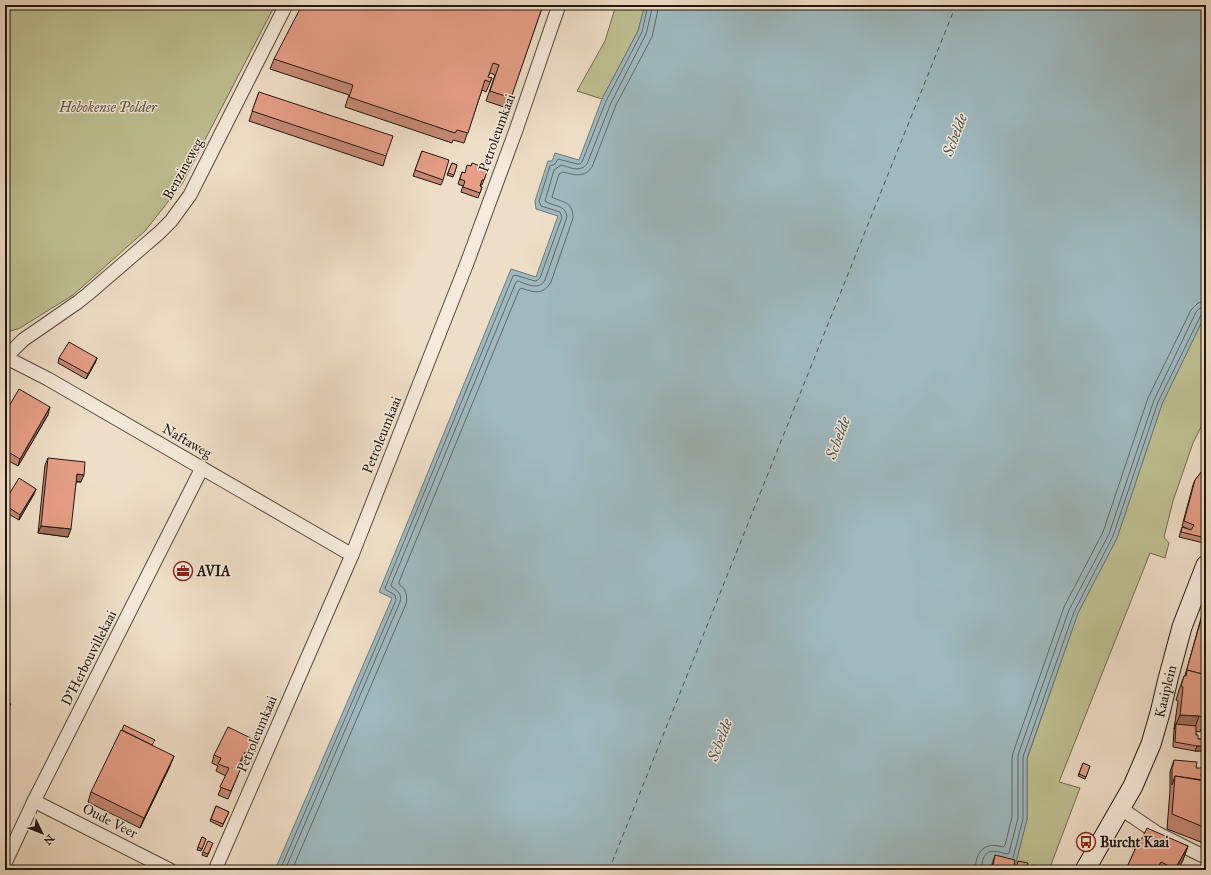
<svg xmlns="http://www.w3.org/2000/svg" width="1211" height="875" viewBox="0 0 1211 875" font-family="'IM FELL Great Primer',serif">
<style>
.green{fill:#bec092;stroke:#706c50}
.water{fill:#9fb9bf;stroke:#6d7879}
.lines{fill:none;stroke-linecap:round;stroke-linejoin:round}
.shore{stroke:#606867;stroke-width:1}
.stream{stroke:#6d7879;stroke-width:4}
.ferry{stroke:#4d504d;stroke-width:1;stroke-dasharray:5 4;stroke-linecap:butt}
.street-casing{stroke:#54493d;stroke-width:15}
.secondary-casing{stroke:#21170f;stroke-width:21}
.street{stroke:#f5eadb;stroke-width:13}
.secondary{stroke:#f5eadb;stroke-width:19}
.wall{fill:#c68874;stroke:#21170f}
.shaded-wall{fill:#a16f5e;stroke:#21170f}
.building{fill:#e69e87;stroke:#21170f}
.labels{text-anchor:middle;dominant-baseline:central;stroke-width:3;stroke-linejoin:round;paint-order:stroke}
.park-label{font-size:14px;font-style:italic;fill:#58523d;stroke:#f5eadb}
.street-label{font-size:14px;fill:#21170f;stroke:#f5eadb}
.poi-label{font-size:14px;font-weight:bold;fill:#21170f;stroke:#f5eadb;text-anchor:start}
.water-label{font-size:15px;font-style:italic;fill:#4d504d;stroke:#f5eadb}
</style>
<rect width="100%" height="100%" fill="#efdec7"/>
<filter id="stains"><feTurbulence type="fractalNoise" baseFrequency=".005" numOctaves="4"/><feColorMatrix values="0 0 0 0 .2 0 0 0 0 .09 0 0 0 0 .02 0 0 0 .5 -.17"/></filter>
<radialGradient id="worn" r=".72"><stop offset=".6" stop-color="#630" stop-opacity="0"/><stop offset="1" stop-color="#630" stop-opacity=".3"/></radialGradient>
<g class="green">
<path d="M 5,5 L 275,5 L 182,184 L 145,231 L 73,295 L 20,328 L 5,333 Z"/>
<path d="M 616,5 L 645,5 L 638,31 L 602,99 L 577,91 L 605,41 Z"/>
<path d="M 1206,313 L 1206,417 L 1193,443 L 1173,501 L 1164,537 L 1169,543 L 1165,558 L 1150,553 L 1059,782 L 1080,788 L 1049,870 L 1031,870 L 1015,866 L 1027,819 L 1027,759 L 1078,613 L 1117,538 L 1162,404 Z"/>
</g>
<path class="water" d="M 645,5 L 1206,5 L 1206,313 L 1162,404 L 1117,538 L 1078,613 L 1027,758 L 1027,819 L 1015,866 L 993,859 L 990,870 L 275,870 L 392,598 L 379,592 L 511,269 L 536,277 L 558,216 L 536,209 L 535,201 L 548,161 L 552,161 L 555,153 L 579,160 L 602,99 L 638,31 Z"/>
<g class="lines">
<g class="shore">
<path d="M 1013,858 L 1023,819 L 1023,757 L 1074,612 L 1113,536 L 1158,402 L 1201,315 L 1203,313 L 1206,312"/>
<path d="M 280,870 L 396,600 L 395,595 L 386,590 L 385,588 L 513,276 L 515,275 L 535,281 L 538,280 L 540,278 L 562,217 L 560,212 L 541,206 L 539,201 L 550,166 L 555,164 L 558,159 L 577,164 L 580,164 L 582,162 L 606,101 L 642,32 L 648,5"/>
<path d="M 285,870 L 400,602 C 402,594 398,591 392,587 L 391,585 L 516,282 L 518,281 C 527,284 539,291 545,280 L 567,217 C 566,204 553,207 545,201 L 554,170 L 561,165 C 570,167 579,173 587,164 L 611,103 L 646,34 L 653,5"/>
<path d="M 292,870 L 406,604 C 408,596 406,589 399,584 L 399,582 L 519,290 L 521,288 C 533,292 543,296 551,282 L 573,218 C 573,201 563,203 552,197 L 559,174 L 563,172 C 575,175 584,178 592,167 L 616,105 L 652,37 L 659,5"/>
<path d="M 975,870 C 976,852 984,841 1003,847 L 1005,845 L 1012,817 L 1012,759 L 1013,753 L 1064,607 L 1103,532 L 1148,398 L 1191,310 L 1198,303 L 1206,301"/>
<path d="M 981,870 C 983,849 990,849 1007,854 L 1009,853 L 1018,818 L 1018,755 L 1069,610 L 1109,534 L 1154,400 L 1196,312 L 1200,308 L 1206,307"/>
</g>
<path class="stream" d="M 5,19 L 7,14 L 7,5"/>
<path class="ferry" d="M 609,870 L 956,5"/>
<g class="street-casing">
<g id="street">
<path d="M 5,357 L 48,379 L 352,555"/>
<path d="M 6,357 L 23,340 L 78,302 L 88,294 L 159,233 L 171,221 L 190,195 L 286,5"/>
<path d="M 34,801 L 170,870"/>
<path d="M 1120,808 L 1157,833 L 1199,854 L 1206,857"/>
<path d="M 5,863 L 34,801 L 202,468"/>
<path d="M 215,870 L 352,555 L 467,263 L 516,130 L 559,5"/>
</g>
</g>
<g class="secondary-casing">
<g id="secondary">
<path id="s1" d="M 1085,870 L 1133,786 L 1151,744 L 1160,713 L 1168,679 L 1182,627 L 1206,565"/>
</g>
</g>
<use href="#street" class="street"/>
<use href="#secondary" class="secondary"/>
</g>
<g class="wall">
<path d="M 543,5 L 507,108 L 486,101 L 495,75 L 490,73 L 488,77 L 492,78 L 486,92 L 482,90 L 464,143 L 453,140 L 452,143 L 345,107 L 349,95 L 270,69 L 274,59 Z"/>
<path d="M 259,92 L 386,156 L 383,166 L 249,121 Z"/>
<path d="M 422,151 L 443,180 L 441,185 L 413,176 Z"/>
<path d="M 452,163 L 457,165 L 453,177 L 447,175 Z"/>
<path d="M 488,169 L 482,185 L 480,185 L 480,186 L 482,187 L 478,198 L 461,192 L 463,186 L 458,184 L 462,172 L 465,173 Z"/>
<path d="M 59,358 L 97,358 L 95,363 L 86,379 L 58,363 Z"/>
<path d="M 5,413 L 48,415 L 18,466 L 5,459 Z"/>
<path d="M 48,458 L 81,482 L 76,482 L 68,537 L 38,533 L 45,465 Z"/>
<path d="M 1206,466 L 1206,541 L 1204,543 L 1179,537 L 1182,527 L 1188,529 L 1182,526 L 1193,485 L 1195,480 Z"/>
<path d="M 34,494 L 19,520 L 5,512 L 5,501 Z"/>
<path d="M 1206,600 L 1206,729 L 1201,729 L 1200,732 L 1196,731 L 1196,735 L 1198,739 L 1206,739 L 1206,751 L 1195,751 L 1173,747 L 1174,729 L 1178,701 L 1176,700 L 1179,690 L 1184,676 L 1185,676 Z"/>
<path d="M 153,746 L 170,766 L 140,828 L 88,802 L 91,792 Z"/>
<path d="M 256,749 L 250,763 L 242,760 L 239,767 L 238,775 L 228,799 L 218,795 L 226,776 L 216,771 L 218,766 L 212,763 L 214,755 Z"/>
<path d="M 1174,760 L 1201,776 L 1203,780 L 1206,797 L 1206,844 L 1167,829 L 1170,790 L 1170,772 Z"/>
<path d="M 1083,763 L 1090,766 L 1085,779 L 1078,776 Z"/>
<path d="M 216,806 L 229,812 L 222,827 L 210,821 Z"/>
<path d="M 202,837 L 206,839 L 201,851 L 197,850 Z"/>
<path d="M 212,845 L 207,857 L 202,855 L 203,852 Z"/>
<path d="M 1135,846 L 1188,846 L 1183,860 L 1178,870 L 1126,870 L 1135,850 L 1134,848 Z"/>
<path d="M 995,855 L 1013,870 L 991,870 Z"/>
</g>
<g class="shaded-wall">
<path d="M 97,358 L 95,363 L 86,379 L 88,374 Z"/>
<path d="M 50,407 L 48,415 L 18,466 L 20,459 Z"/>
<path d="M 77,474 L 84,475 L 81,482 L 74,481 Z"/>
<path d="M 36,489 L 34,494 L 19,520 L 20,515 Z"/>
<path d="M 41,526 L 71,529 L 68,537 L 38,533 Z"/>
<path d="M 1206,714 L 1206,729 L 1201,729 L 1205,718 Z"/>
<path d="M 1180,715 L 1199,716 L 1194,731 L 1176,724 L 1174,729 Z"/>
<path d="M 1197,746 L 1206,746 L 1206,751 L 1195,751 Z"/>
<path d="M 174,756 L 170,766 L 140,828 L 144,818 Z"/>
<path d="M 1188,846 L 1183,860 L 1178,870 L 1175,870 Z"/>
</g>
<g class="building">
<path d="M 302,5 L 543,5 L 511,98 L 490,91 L 499,65 L 493,63 L 488,77 L 492,78 L 490,82 L 485,80 L 468,133 L 457,130 L 455,133 L 349,97 L 353,85 L 274,59 Z"/>
<path d="M 259,92 L 393,136 L 386,156 L 252,111 Z"/>
<path d="M 422,151 L 449,160 L 443,180 L 415,170 Z"/>
<path d="M 452,163 L 457,165 L 454,175 L 448,173 Z"/>
<path d="M 472,163 L 488,169 L 484,180 L 482,180 L 480,186 L 482,187 L 480,193 L 463,187 L 465,181 L 460,179 L 462,172 L 465,173 L 467,165 L 471,166 Z"/>
<path d="M 69,342 L 97,358 L 88,374 L 59,358 Z"/>
<path d="M 19,389 L 50,407 L 20,459 L 5,450 L 5,413 Z"/>
<path d="M 48,458 L 85,462 L 84,475 L 77,474 L 71,529 L 41,526 Z"/>
<path d="M 1206,466 L 1206,538 L 1181,532 L 1182,527 L 1191,530 L 1194,525 L 1184,521 L 1195,480 Z"/>
<path d="M 19,478 L 36,489 L 20,515 L 5,505 L 5,501 Z"/>
<path d="M 1206,602 L 1206,675 L 1187,670 L 1185,676 Z"/>
<path d="M 1187,670 L 1206,675 L 1206,714 L 1205,718 L 1199,716 L 1180,715 L 1183,687 L 1181,686 L 1184,676 L 1186,676 Z"/>
<path d="M 5,680 L 9,682 L 7,687 L 5,686 Z"/>
<path d="M 5,701 L 11,704 L 9,708 L 10,708 L 5,719 Z"/>
<path d="M 1176,724 L 1196,726 L 1196,735 L 1198,735 L 1198,739 L 1206,739 L 1206,746 L 1197,746 L 1175,742 Z"/>
<path d="M 124,725 L 155,740 L 152,745 L 122,730 Z"/>
<path d="M 228,727 L 259,742 L 253,756 L 245,752 L 238,766 L 241,768 L 231,791 L 220,787 L 229,768 L 218,764 L 221,758 L 214,755 Z"/>
<path d="M 121,730 L 174,756 L 144,818 L 91,792 Z"/>
<path d="M 1174,760 L 1197,762 L 1196,768 L 1202,768 L 1201,776 L 1203,776 L 1203,780 L 1175,776 L 1172,785 L 1172,767 L 1173,766 Z"/>
<path d="M 1083,763 L 1090,766 L 1086,777 L 1079,774 Z"/>
<path d="M 1175,776 L 1205,781 L 1206,828 L 1172,814 Z"/>
<path d="M 216,806 L 229,812 L 223,824 L 211,819 Z"/>
<path d="M 1147,828 L 1188,846 L 1175,869 L 1161,862 L 1156,870 L 1133,870 L 1127,867 L 1138,843 L 1139,844 Z"/>
<path d="M 202,837 L 206,839 L 202,849 L 198,847 Z"/>
<path d="M 1141,839 L 1139,844 L 1138,843 L 1136,847 L 1135,846 L 1138,841 Z"/>
<path d="M 208,841 L 213,843 L 208,854 L 203,852 Z"/>
<path d="M 995,855 L 1015,860 L 1013,870 L 992,870 Z"/>
<path d="M 1018,861 L 1028,863 L 1026,870 L 1016,870 Z"/>
<path d="M 1033,865 L 1044,868 L 1044,870 L 1032,870 Z"/>
</g>
<defs>
<g id="office-ring" transform="scale(1)"><circle r="9.5" fill="#f5eadb" stroke="#8f2418" stroke-width="1.5"/><path d="M-6-3h4V-5.5h4V-3h4V5H-6ZM-1-4.5V-3h2v-1.5ZM-6 0V1H6V0Z" fill="#8f2418"/></g>
<g id="bus-ring" transform="scale(1)"><circle r="9.5" fill="#f5eadb" stroke="#8f2418" stroke-width="1.5"/><path d="M-5-6H5V4H4V6H2V4H-2V6H-4V4H-5ZM-3.5-4V0h7V-4ZM-3.5 1.2v1.5H-2V1.2ZM2 1.2v1.5H3.5V1.2Z" fill="#8f2418"/></g>
</defs>
<g fill-rule="evenodd">
<use href="#office-ring" x="183" y="571"/>
<use href="#bus-ring" x="1086" y="842"/>
</g>
<g class="labels">
<g class="park-label">
<text x="108" y="107">Hobokense Polder</text>
</g>
<g class="street-label">
<text transform="translate(497 133) rotate(-70)">Petroleumkaai</text>
<text transform="translate(183 169) rotate(-61)">Benzineweg</text>
<text transform="translate(382 435) rotate(-68)">Petroleumkaai</text>
<text transform="translate(187 441) rotate(30)">Naftaweg</text>
<text transform="translate(89 658) rotate(-63)">D'Herbouvillekaai</text>
<text stroke="none"><textPath href="#s1" startOffset="197">Kaaiplein</textPath></text>
<text transform="translate(257 734) rotate(-67)">Petroleumkaai</text>
<text transform="translate(110 821) rotate(27)">Oude Veer</text>
</g>
<g class="poi-label">
<text x="197" y="571">AVIA</text>
<text x="1100" y="842">Burcht Kaai</text>
</g>
<g class="water-label">
<text transform="translate(955 135) rotate(-69)">Schelde</text>
<text transform="translate(838 438) rotate(-69)">Schelde</text>
<text transform="translate(720 740) rotate(-69)">Schelde</text>
</g>
</g>
<rect width="1211" height="875" fill="none" stroke="#efdec7" stroke-width="20"/>
<rect x="6" y="6" width="1199" height="863" fill="none" stroke="#21170f" stroke-width="2"/>
<rect x="10" y="10" width="1191" height="855" fill="none" stroke="#21170f"/>
<g transform="translate(42 833) rotate(133)" stroke="#f5eadb" stroke-width="3" paint-order="stroke">
<path d="M0-3L7 15L0 10L-7 15Z" fill="#21170f"/>
<text y="-6" font-size="11" font-weight="bold" text-anchor="middle" fill="#21170f">N</text>
</g>
<rect width="100%" height="100%" filter="url(#stains)"/>
<rect width="100%" height="100%" fill="url(#worn)"/>
</svg>
